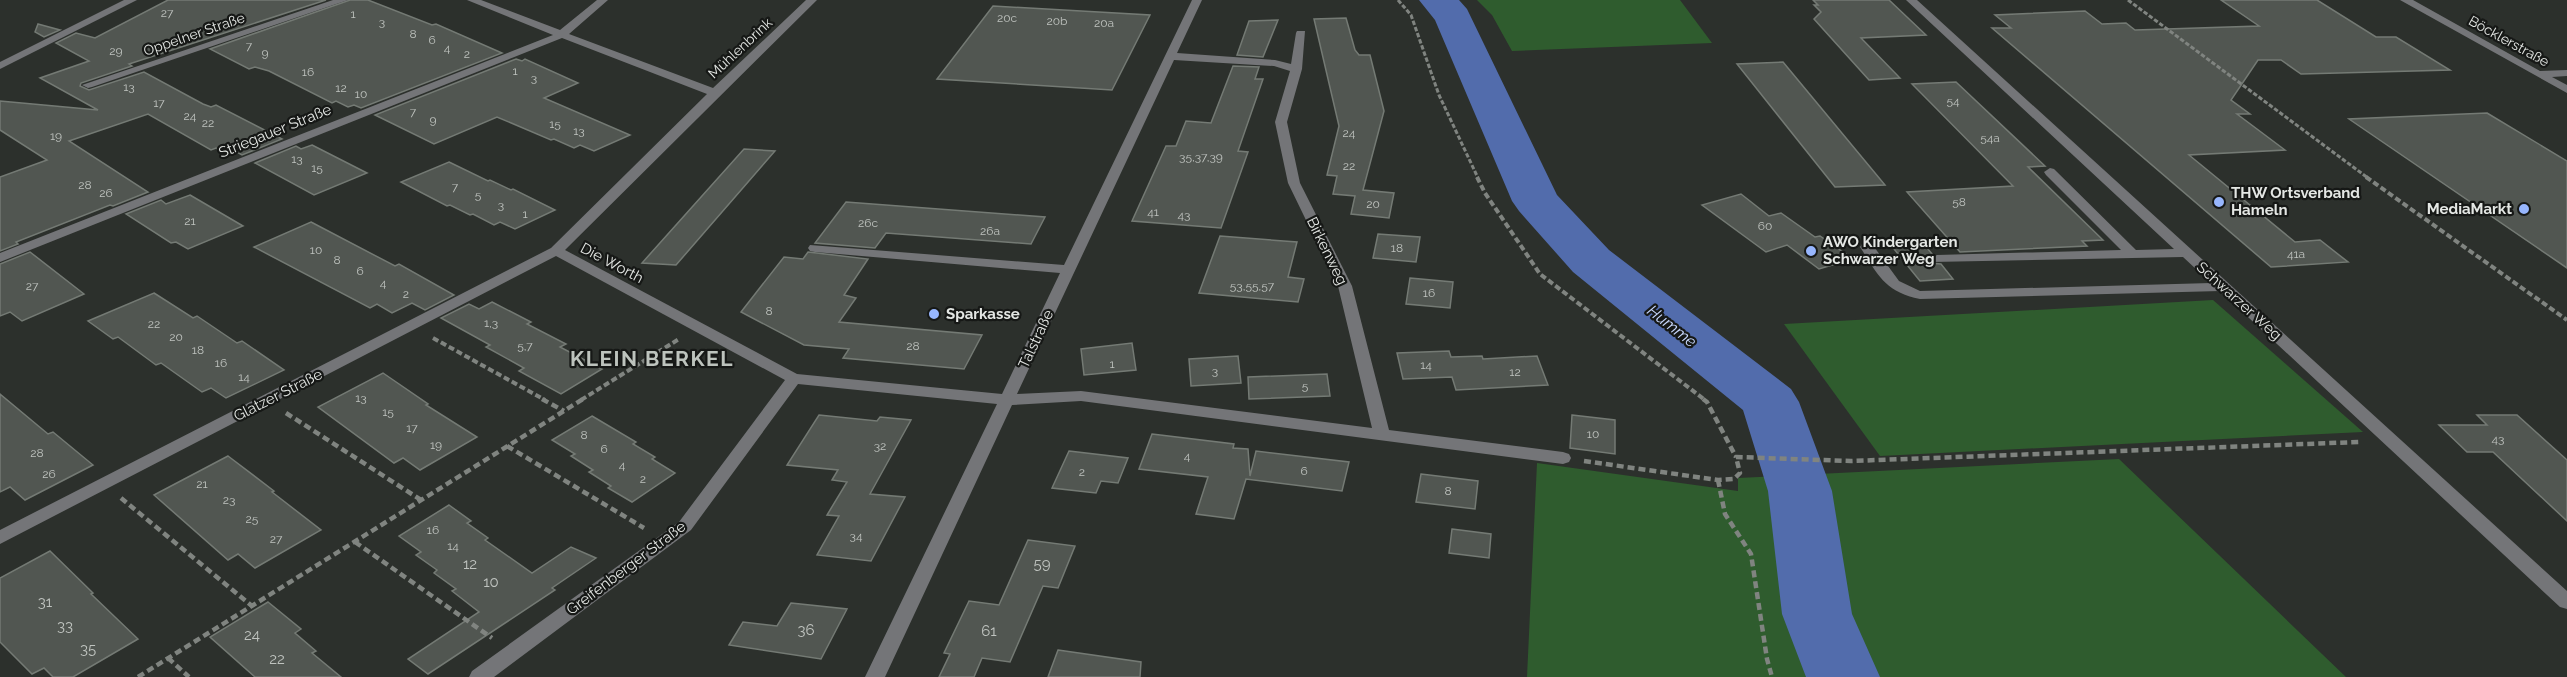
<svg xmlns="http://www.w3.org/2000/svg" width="2567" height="677" viewBox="0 0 2567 677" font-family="Raleway,sans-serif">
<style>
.green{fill:#2f5c2e}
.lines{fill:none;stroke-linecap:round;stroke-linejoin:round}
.river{fill:#526cac;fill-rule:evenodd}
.building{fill:#515651;stroke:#747a74;stroke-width:1.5}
.path-far2{stroke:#808480;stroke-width:3;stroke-dasharray:4.5 2;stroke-linecap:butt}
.path-far1{stroke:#808480;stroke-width:4;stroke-dasharray:6 3;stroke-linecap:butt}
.path{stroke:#808480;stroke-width:4.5;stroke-dasharray:7 4;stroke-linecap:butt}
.minor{fill:#747578;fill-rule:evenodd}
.poi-dot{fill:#97b6fd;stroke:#161816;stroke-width:2}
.labels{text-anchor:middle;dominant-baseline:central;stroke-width:4.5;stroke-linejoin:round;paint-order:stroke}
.number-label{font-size:12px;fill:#bfc3bf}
.far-street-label{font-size:14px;fill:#e4e7e4;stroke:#161816}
.street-label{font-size:15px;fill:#e4e7e4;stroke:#161816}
.poi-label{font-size:15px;font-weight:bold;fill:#e4e7e4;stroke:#161816;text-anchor:start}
.near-number-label{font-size:15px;fill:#bfc3bf}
.water-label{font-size:16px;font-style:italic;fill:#c7d7fc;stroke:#161816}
.district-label{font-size:21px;font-weight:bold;letter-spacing:1.5px;fill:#bdc3bd;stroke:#161816}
</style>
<rect width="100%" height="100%" fill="#2c302c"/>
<g class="green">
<path d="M 1477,0 L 1680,0 L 1712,43 L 1512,51 L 1492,15 Z"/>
<path d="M 2213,300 L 2363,432 L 1880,456 L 1784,324 Z"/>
<path d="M 2119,459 L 2346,677 L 1527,677 L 1537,463 L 1738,491 L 1738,478 Z"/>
</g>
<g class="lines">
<path class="river" d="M 1419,0 L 1459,0 L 1467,9 L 1557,195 L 1609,250 L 1791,389 L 1799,402 L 1832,491 L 1852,614 L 1880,677 L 1806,677 L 1782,614 L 1768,491 L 1743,410 L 1573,272 L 1519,211 L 1512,201 L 1435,20 Z"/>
</g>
<g class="building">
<path d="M 168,0 L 326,0 L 129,64 L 132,66 L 81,83 L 80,86 L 89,90 L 144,72 L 203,104 L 211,107 L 216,105 L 282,139 L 242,155 L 235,151 L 227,154 L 216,148 L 211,150 L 148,114 L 69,141 L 148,192 L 113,206 L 110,205 L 16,242 L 18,244 L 0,251 L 0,177 L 47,160 L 0,130 L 0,101 L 98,110 L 40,78 L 89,61 L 56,43 L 76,33 L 95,38 Z"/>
<path d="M 350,0 L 368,0 L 432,25 L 436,24 L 502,53 L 361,108 L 354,105 L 348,107 L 336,101 L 332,103 L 269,71 L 255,67 L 249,69 L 210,49 Z"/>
<path d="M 1813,0 L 1889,0 L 1926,35 L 1861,38 L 1900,78 L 1869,80 L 1814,19 L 1821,12 L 1814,5 L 1818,5 Z"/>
<path d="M 2221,0 L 2317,0 L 2376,37 L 2396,37 L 2450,70 L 2301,74 L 2281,60 L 2258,60 L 2231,100 L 2250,114 L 2237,114 L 2285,150 L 2189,155 L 2295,242 L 2320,240 L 2348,262 L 2271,267 L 1992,28 L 2011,28 L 1995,15 L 2085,11 L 2102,24 L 2126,23 L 2135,30 L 2259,26 Z"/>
<path d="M 993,6 L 1150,15 L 1112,90 L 937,79 Z"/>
<path d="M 1346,18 L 1355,50 L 1359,55 L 1370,55 L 1384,111 L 1363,190 L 1394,193 L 1389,218 L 1351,214 L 1355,196 L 1333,194 L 1337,176 L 1327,175 L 1339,126 L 1314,19 Z"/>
<path d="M 1278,20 L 1263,57 L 1237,55 L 1249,21 Z"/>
<path d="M 38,24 L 60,30 L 44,37 L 35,32 Z"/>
<path d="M 516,59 L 522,61 L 525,59 L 578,83 L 544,98 L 630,135 L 594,151 L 580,145 L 574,148 L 554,139 L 551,140 L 497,117 L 434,144 L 375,115 Z"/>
<path d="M 1783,62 L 1885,185 L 1835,187 L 1737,64 Z"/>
<path d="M 1233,66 L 1259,67 L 1255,79 L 1263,79 L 1238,151 L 1248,152 L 1221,228 L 1132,221 L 1166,146 L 1176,146 L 1186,121 L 1211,123 Z"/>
<path d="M 1956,82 L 2045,166 L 2028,167 L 2103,240 L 2082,241 L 2087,246 L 1960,252 L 1907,192 L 2013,186 L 1912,84 Z"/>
<path d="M 2487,113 L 2567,161 L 2567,268 L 2349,119 Z"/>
<path d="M 312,145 L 367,173 L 314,195 L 255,163 L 296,146 L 301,149 Z"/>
<path d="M 744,149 L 775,151 L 676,265 L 642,263 Z"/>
<path d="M 449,162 L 488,181 L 490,180 L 511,190 L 513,189 L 555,210 L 515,229 L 500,222 L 494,225 L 473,214 L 470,215 L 450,205 L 447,206 L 401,182 Z"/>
<path d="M 1741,194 L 1769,216 L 1781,213 L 1815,237 L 1820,236 L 1853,259 L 1819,269 L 1787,245 L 1766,252 L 1702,205 Z"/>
<path d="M 190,195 L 243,226 L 188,249 L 176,242 L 171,243 L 126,214 L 161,200 L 166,204 Z"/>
<path d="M 846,202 L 1045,217 L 1031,244 L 886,233 L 875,248 L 815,243 Z"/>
<path d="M 311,222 L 395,266 L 399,264 L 454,295 L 425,310 L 412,303 L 392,313 L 377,304 L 370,308 L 254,247 Z"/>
<path d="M 1378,234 L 1420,237 L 1416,262 L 1373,258 Z"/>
<path d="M 1220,236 L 1297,242 L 1288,277 L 1304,279 L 1298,302 L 1199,293 Z"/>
<path d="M 1922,242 L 1933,255 L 1928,258 L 1930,263 L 1941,264 L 1953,279 L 1920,281 L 1890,244 Z"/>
<path d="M 30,252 L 84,294 L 22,321 L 10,312 L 0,316 L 0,264 Z"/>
<path d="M 808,252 L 868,259 L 844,295 L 856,298 L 839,322 L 982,335 L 964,369 L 843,358 L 849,349 L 804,345 L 741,312 L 784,257 L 803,259 Z"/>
<path d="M 1410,278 L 1453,282 L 1450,308 L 1406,304 Z"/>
<path d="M 154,293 L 193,318 L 197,316 L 237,343 L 242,341 L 284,370 L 226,398 L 211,388 L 202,392 L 161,363 L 156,365 L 118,337 L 113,339 L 88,321 Z"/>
<path d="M 492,302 L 531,322 L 527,324 L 566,344 L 560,347 L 602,369 L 561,394 L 519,371 L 524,368 L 486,347 L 490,345 L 441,318 L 469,304 L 479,309 Z"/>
<path d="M 1132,343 L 1136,370 L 1084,375 L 1081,349 Z"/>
<path d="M 1449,351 L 1451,357 L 1482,356 L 1483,359 L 1537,356 L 1548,385 L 1456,390 L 1452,377 L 1403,379 L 1397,353 Z"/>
<path d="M 1238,356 L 1241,383 L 1191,386 L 1189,359 Z"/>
<path d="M 383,373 L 428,404 L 426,405 L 477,437 L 420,470 L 403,458 L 394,463 L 318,407 Z"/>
<path d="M 1327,374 L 1330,396 L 1249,399 L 1248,377 Z"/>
<path d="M 0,394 L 48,434 L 53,432 L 93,465 L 25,500 L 10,487 L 0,492 Z"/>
<path d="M 819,415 L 877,421 L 880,417 L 911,420 L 870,494 L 905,497 L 871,561 L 817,555 L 839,516 L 827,515 L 847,482 L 832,480 L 838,470 L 787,465 Z"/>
<path d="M 1572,415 L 1615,420 L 1615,454 L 1570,448 Z"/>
<path d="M 2477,415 L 2517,415 L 2567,460 L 2567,521 L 2493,452 L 2467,452 L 2439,425 L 2487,425 Z"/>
<path d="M 592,416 L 636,442 L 633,444 L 655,457 L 652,459 L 675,473 L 632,502 L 608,488 L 611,486 L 589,472 L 593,470 L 571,456 L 575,454 L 552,440 Z"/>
<path d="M 1152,434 L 1234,444 L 1233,448 L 1248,449 L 1250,476 L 1256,451 L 1349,462 L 1342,491 L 1246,479 L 1234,519 L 1196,514 L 1208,477 L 1139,469 Z"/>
<path d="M 1069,451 L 1128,458 L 1118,483 L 1101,481 L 1096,493 L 1052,488 Z"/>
<path d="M 228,456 L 274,491 L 272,492 L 321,530 L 255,568 L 238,554 L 228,560 L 154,495 Z"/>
<path d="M 1421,474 L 1478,481 L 1475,509 L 1416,502 Z"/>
<path d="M 449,505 L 471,521 L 467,523 L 488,538 L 485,540 L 532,573 L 571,547 L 596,558 L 552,588 L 555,590 L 428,674 L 408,659 L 479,612 L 452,591 L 456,589 L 434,573 L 437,570 L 416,555 L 421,552 L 399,536 Z"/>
<path d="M 1452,529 L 1491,534 L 1489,558 L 1449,553 Z"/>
<path d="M 1028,540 L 1075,546 L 1058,588 L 1043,586 L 1010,662 L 982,658 L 974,677 L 939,677 L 950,654 L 944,653 L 969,601 L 999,605 Z"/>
<path d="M 50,551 L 93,593 L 91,594 L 138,639 L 73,677 L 53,677 L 44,668 L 32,674 L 0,642 L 0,578 Z"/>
<path d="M 268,602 L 301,629 L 295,633 L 316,651 L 312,653 L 341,677 L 255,677 L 210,637 Z"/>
<path d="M 791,603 L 847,609 L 821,659 L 729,645 L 743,622 L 777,626 Z"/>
<path d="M 1058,650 L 1141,662 L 1140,677 L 1048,677 Z"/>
</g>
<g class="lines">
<g class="path-far2">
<path d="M 1398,0 L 1411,15 L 1439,95 L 1478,178"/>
<path d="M 2128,0 L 2368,178"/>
</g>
<g class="path-far1">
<path d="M 1477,177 L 1485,193 L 1540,274 L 1705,400"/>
<path d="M 2366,177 L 2567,320"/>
<path d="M 433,338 L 545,400"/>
<path d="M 581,400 L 679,339"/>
</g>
<g class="path">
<path d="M 542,399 L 564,411"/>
<path d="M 1703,399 L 1707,402 L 1736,457"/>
<path d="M 286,413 L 421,500"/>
<path d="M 507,446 L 644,528"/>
<path d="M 1584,461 L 1718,480 L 1734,479 L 1740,473 L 1736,457 L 1851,461 L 2359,442"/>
<path d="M 1718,480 L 1725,514 L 1751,554 L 1767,659 L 1772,677"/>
<path d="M 121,498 L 252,606"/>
<path d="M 355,542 L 492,638"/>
<path d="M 168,658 L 189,677"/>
<path d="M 138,677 L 583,399"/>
</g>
<g class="minor">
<path d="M 124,0 L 137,0 L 0,69 L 0,62 Z"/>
<path d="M 333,0 L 348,0 L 92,87 L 88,88 L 82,85 Z"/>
<path d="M 467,0 L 481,0 L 560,30 L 597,0 L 608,0 L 569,34 L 713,88 L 806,0 L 817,0 L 565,250 L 797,374 L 1002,394 L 1060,273 L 815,252 L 810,251 L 808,248 L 810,245 L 1064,265 L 1192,0 L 1202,0 L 1177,53 L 1275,60 L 1291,64 L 1296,33 L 1297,31 L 1305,31 L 1302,69 L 1287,122 L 1300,183 L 1352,286 L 1389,430 L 1563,452 L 1569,454 L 1571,458 L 1569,462 L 1563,464 L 1081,401 L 1012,405 L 885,677 L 865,677 L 997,404 L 798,384 L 691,530 L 494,677 L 469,677 L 472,671 L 679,522 L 785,380 L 556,256 L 0,544 L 0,530 L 551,248 L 707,94 L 562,38 L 0,262 L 0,253 L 553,35 ZM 1174,60 L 1274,66 L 1290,71 L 1275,122 L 1288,183 L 1338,286 L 1372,428 L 1081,391 L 1017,394 Z"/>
<path d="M 1906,0 L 1917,0 L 2567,591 L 2567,609 L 2560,607 L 2220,291 L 1920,299 C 1885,292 1878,275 1860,247 L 1862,244 L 1872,244 L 1899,281 L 1920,291 L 2211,283 L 2183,257 L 1932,262 L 1930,259 L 1937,255 L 2121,250 L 2046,175 L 2044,172 L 2050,168 L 2054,169 L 2136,250 L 2174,249 Z"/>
<path d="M 2400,0 L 2413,0 L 2540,71 L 2567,70 L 2567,76 L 2552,77 L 2567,85 L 2567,93 Z"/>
</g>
</g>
<g class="poi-dot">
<circle cx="2219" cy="202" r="6"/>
<circle cx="2524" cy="209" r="6"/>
<circle cx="1811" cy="251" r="6"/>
<circle cx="934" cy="314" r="6"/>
</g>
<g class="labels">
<g class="number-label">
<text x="167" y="13">27</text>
<text x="353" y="14">1</text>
<text x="1007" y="18">20c</text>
<text x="1057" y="21">20b</text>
<text x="382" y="22">3</text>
<text x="1104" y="23">20a</text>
<text x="413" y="34">8</text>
<text x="432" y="40">6</text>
<text x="249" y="46">7</text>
<text x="447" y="48">4</text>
<text x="116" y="51">29</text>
<text x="265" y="53">9</text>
<text x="467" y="54">2</text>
<text x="515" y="71">1</text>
<text x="308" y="72">16</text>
<text x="534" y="78">3</text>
<text x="129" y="87">13</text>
<text x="341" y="88">12</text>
<text x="361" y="94">10</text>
<text x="1953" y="101">54</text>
<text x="159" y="103">17</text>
<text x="413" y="112">7</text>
<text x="190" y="116">24</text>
<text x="433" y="120">9</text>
<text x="208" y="123">22</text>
<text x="555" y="124">15</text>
<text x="579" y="131">13</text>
<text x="1349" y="133">24</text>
<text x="56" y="136">19</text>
<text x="1990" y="138">54a</text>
<text x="1201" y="157">35,37,39</text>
<text x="297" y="159">13</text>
<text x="1349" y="166">22</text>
<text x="317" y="168">15</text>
<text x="85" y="185">28</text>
<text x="455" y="187">7</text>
<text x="106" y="193">26</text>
<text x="478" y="195">5</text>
<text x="1959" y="202">58</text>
<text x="1373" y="204">20</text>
<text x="501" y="205">3</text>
<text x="1153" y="212">41</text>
<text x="525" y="214">1</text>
<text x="1184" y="215">43</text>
<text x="190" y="221">21</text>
<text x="868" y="223">26c</text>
<text x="1765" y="226">60</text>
<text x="990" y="231">26a</text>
<text x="1397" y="248">18</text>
<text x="316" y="250">10</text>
<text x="2296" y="254">41a</text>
<text x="337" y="260">8</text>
<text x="360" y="271">6</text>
<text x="383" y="283">4</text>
<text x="32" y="286">27</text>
<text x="1252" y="286">53,55,57</text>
<text x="1429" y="293">16</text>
<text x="406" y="294">2</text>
<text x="769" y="311">8</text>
<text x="491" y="323">1,3</text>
<text x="154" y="324">22</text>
<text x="176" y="337">20</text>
<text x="525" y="346">5,7</text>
<text x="913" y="346">28</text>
<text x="198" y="350">18</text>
<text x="221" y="363">16</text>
<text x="1112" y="364">1</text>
<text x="1426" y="365">14</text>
<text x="1215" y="371">3</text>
<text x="1515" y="372">12</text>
<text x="244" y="377">14</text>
<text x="1305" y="386">5</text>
<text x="361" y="398">13</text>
<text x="388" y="412">15</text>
<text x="412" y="428">17</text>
<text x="1593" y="434">10</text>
<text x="584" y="435">8</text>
<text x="2498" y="439">43</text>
<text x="436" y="445">19</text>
<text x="880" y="446">32</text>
<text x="604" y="449">6</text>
<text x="37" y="453">28</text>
<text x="1187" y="456">4</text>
<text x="622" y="465">4</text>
<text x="1304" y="471">6</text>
<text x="1082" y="472">2</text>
<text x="49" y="474">26</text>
<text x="643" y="479">2</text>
<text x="202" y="484">21</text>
<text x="1448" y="491">8</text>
<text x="229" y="500">23</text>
<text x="252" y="519">25</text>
<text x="433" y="530">16</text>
<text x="856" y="536">34</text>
<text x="276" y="539">27</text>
<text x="453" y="546">14</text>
</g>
<g class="far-street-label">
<text transform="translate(194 34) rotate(-19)">Oppelner Straße</text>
<text transform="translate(2509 41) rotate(29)">Böcklerstraße</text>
<text transform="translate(740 48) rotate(-43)">Mühlenbrink</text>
</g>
<g class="street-label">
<text transform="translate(275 131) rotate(-22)">Striegauer Straße</text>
<text transform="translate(1327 251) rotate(64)">Birkenweg</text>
<text transform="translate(612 263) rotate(28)">Die Worth</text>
<text transform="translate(2239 301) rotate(42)">Schwarzer Weg</text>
<text transform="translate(1036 339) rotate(-65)">Talstraße</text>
<text transform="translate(278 395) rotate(-27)">Glatzer Straße</text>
<text transform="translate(626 568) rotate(-37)">Greifenberger Straße</text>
</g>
<g class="poi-label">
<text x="2231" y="193">THW Ortsverband<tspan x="2231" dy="17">Hameln</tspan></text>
<text x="2512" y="209" text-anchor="end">MediaMarkt</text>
<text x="1823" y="242">AWO Kindergarten<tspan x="1823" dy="17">Schwarzer Weg</tspan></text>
<text x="946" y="314">Sparkasse</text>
</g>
<g class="near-number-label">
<text x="470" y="564">12</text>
<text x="1042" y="564">59</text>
<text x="491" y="582">10</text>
<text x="45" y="602">31</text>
<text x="65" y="626">33</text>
<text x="806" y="630">36</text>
<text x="989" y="631">61</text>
<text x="252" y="635">24</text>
<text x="88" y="649">35</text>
<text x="277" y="659">22</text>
</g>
<g class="water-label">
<text transform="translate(1672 326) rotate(38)">Humme</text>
</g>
<g class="district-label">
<text x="652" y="358">KLEIN BERKEL</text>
</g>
</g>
</svg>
